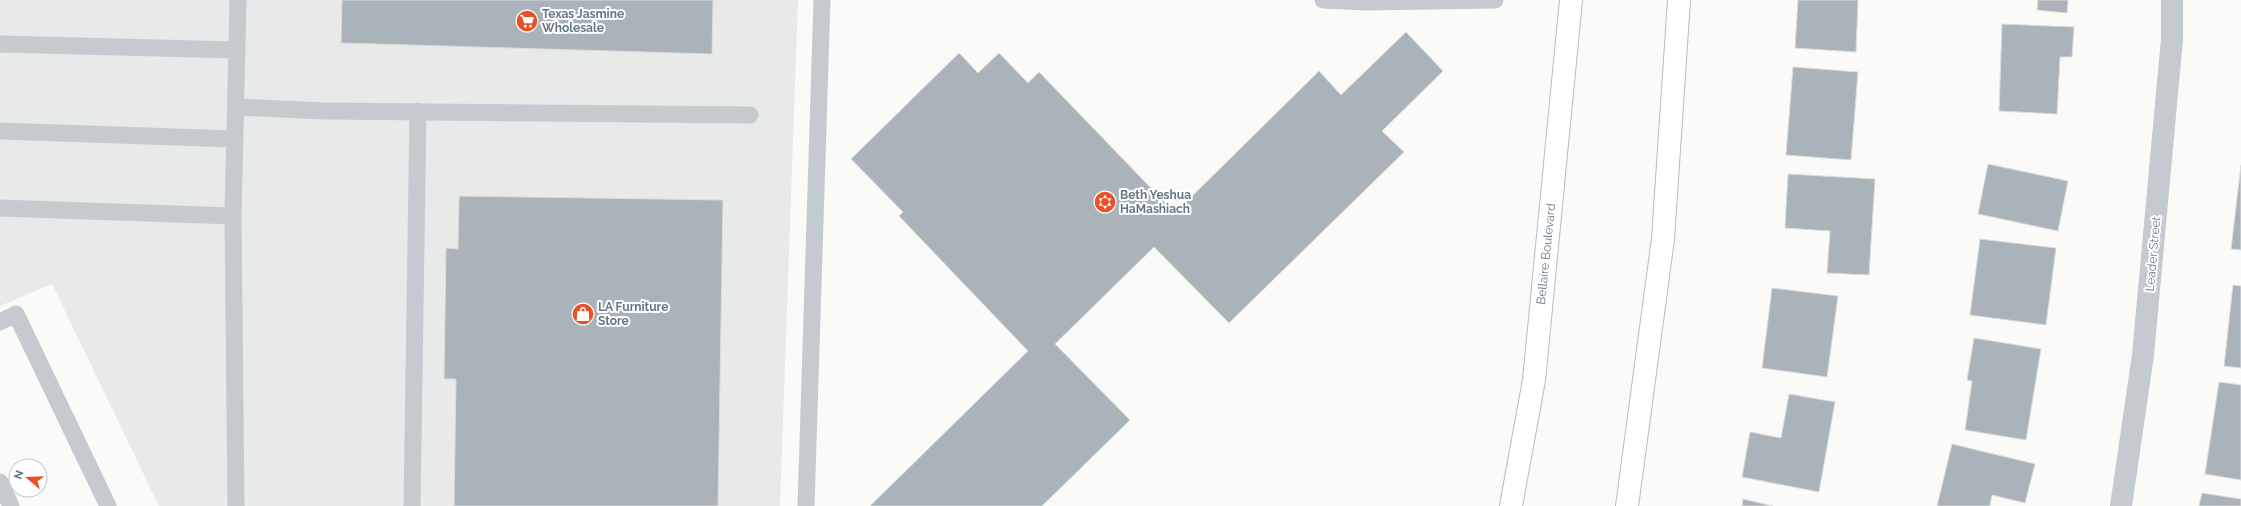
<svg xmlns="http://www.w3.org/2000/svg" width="2241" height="506" viewBox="0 0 2241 506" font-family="Raleway,sans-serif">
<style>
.built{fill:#e8e9e9}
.building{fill:#aab3ba;stroke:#dcdcda}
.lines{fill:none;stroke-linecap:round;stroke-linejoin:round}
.primary-casing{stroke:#b6bcc0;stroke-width:24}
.service{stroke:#c5cace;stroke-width:17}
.minor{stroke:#c5cace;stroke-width:22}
.primary{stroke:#fff;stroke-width:22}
.labels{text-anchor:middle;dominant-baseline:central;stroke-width:4;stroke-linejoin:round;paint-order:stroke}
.poi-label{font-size:12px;font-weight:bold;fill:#647784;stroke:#fff;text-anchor:start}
.street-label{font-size:12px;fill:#647784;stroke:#fff}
</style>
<rect width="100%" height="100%" fill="#fafaf8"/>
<path class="built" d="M 0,0 L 798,0 L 780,506 L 159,506 L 52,284 L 0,306 Z"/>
<g class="building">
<path d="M 342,0 L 713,0 L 712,54 L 341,43 Z"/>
<path d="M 1798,0 L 1858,0 L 1856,52 L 1795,48 Z"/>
<path d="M 2038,0 L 2068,0 L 2067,13 L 2037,10 Z"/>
<path d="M 2002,24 L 2074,27 L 2072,57 L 2060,57 L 2057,114 L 1999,111 Z"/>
<path d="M 1406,32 L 1443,71 L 1382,131 L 1404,152 L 1229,323 L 1154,247 L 1055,344 L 1130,420 L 1042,506 L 870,506 L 1028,351 L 899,216 L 903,212 L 851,159 L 959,53 L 978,73 L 999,53 L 1028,83 L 1039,72 L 1175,213 L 1319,71 L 1341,95 Z"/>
<path d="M 1793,67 L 1858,72 L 1851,160 L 1786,155 Z"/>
<path d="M 1988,164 L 2068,181 L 2058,231 L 1978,214 Z"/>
<path d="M 2241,165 L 2241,250 L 2231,249 Z"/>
<path d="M 1788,174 L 1875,179 L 1869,275 L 1827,273 L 1830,231 L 1785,228 Z"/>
<path d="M 459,196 L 723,200 L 718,506 L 454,506 L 456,379 L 444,379 L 446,248 L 458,249 Z"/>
<path d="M 1980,239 L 2056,248 L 2046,325 L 1970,315 Z"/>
<path d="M 2233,285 L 2241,286 L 2241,368 L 2224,366 Z"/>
<path d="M 1772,288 L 1838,296 L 1827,377 L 1762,368 Z"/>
<path d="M 1974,338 L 2041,349 L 2026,440 L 1965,430 L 1972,381 L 1967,380 Z"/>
<path d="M 2219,382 L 2241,385 L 2241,480 L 2205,474 Z"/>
<path d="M 1789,394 L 1835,402 L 1819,492 L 1742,477 L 1750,432 L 1781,438 Z"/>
<path d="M 1952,444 L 2035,464 L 2025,503 L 1992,495 L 1990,506 L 1937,506 Z"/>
<path d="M 2202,493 L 2241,499 L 2241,506 L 2199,506 Z"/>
<path d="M 1743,499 L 1773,506 L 1742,506 Z"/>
</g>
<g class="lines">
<g class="primary-casing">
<g id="primary">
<path d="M 1511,506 L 1534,380 L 1571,0"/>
<path d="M 1627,506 L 1663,239 L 1679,0"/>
</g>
</g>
<g class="service">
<path d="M 1323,0 L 1366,2 L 1495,0"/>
<path d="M 0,44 L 237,50"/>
<path d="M 237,107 L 324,111 L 750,115"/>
<path d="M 0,131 L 235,139"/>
<path d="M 0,208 L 233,216"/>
<path d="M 0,322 L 16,314 L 108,506"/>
<path d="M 0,482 L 11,506"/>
<path d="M 236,506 L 233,216 L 238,0"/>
<path d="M 412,506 L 418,111"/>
<path d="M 806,506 L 822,0"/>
</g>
<path class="minor" d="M 2121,506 L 2143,355 L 2172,39 L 2172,0"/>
<use href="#primary" class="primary"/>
</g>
<defs>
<g id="supermarket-disc" transform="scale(1.15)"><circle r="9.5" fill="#ec4f26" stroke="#fff"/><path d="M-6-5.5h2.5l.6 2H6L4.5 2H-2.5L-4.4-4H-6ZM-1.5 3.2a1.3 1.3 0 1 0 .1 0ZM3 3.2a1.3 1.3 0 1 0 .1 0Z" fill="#fff"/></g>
<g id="synagogue-disc" transform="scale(1.15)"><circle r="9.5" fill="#ec4f26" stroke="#fff"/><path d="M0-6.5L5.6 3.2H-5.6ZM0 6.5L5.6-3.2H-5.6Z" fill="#fff"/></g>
<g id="shop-disc" transform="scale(1.15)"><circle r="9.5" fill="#ec4f26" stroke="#fff"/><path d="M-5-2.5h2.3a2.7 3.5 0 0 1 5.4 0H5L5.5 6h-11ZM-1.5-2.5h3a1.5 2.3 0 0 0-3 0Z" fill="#fff"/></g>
</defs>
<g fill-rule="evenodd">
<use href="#supermarket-disc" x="527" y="21"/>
<use href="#synagogue-disc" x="1105" y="202"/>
<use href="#shop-disc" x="583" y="314"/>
</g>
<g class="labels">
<g class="poi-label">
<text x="542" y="14">Texas Jasmine<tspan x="542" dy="14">Wholesale</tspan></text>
<text x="1120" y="195">Beth Yeshua<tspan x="1120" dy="14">HaMashiach</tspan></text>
<text x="598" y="307">LA Furniture<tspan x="598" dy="14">Store</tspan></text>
</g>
<g class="street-label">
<text transform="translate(1546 254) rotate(-84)">Bellaire Boulevard</text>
<text transform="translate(2153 254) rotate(-85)">Leader Street</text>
</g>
</g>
<g transform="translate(28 478) rotate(289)"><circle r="19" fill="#ffffff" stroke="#c1c9ce"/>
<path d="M0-3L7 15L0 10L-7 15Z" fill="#ec4f26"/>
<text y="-6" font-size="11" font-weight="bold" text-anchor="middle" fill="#647784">N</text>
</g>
</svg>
